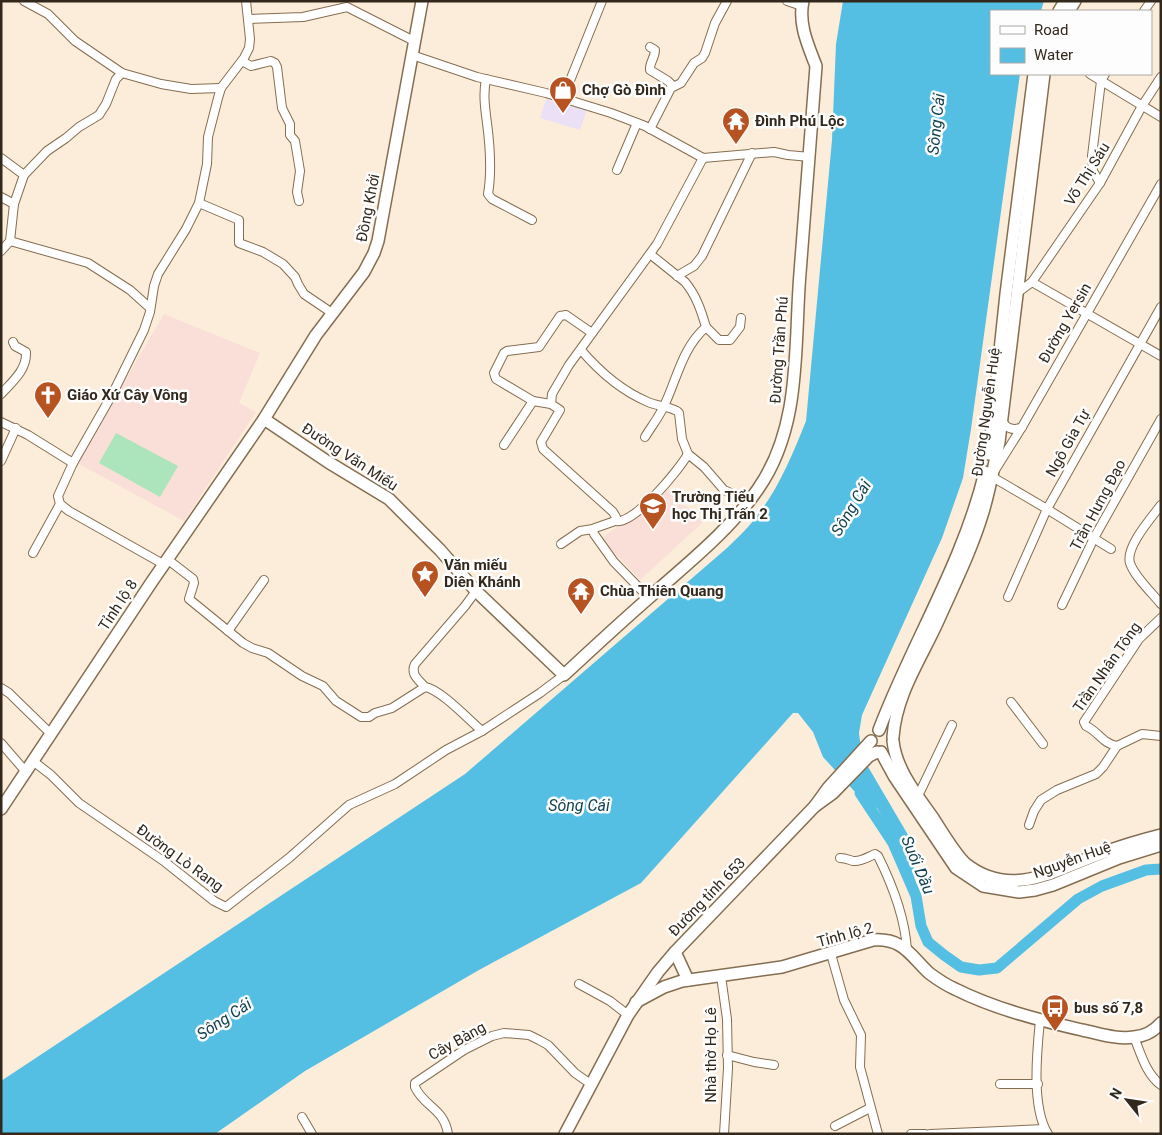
<svg xmlns="http://www.w3.org/2000/svg" width="1162" height="1135" viewBox="0 0 1162 1135" font-family="Roboto,sans-serif">
<style>
.commercial{fill:#ebe1f6}
.education{fill:#f9dfd8}
.green{fill:#ace4bb}
.water{fill:#55bfe3}
.lines{fill:none;stroke-linecap:round;stroke-linejoin:round}
.stream{stroke:#55bfe3;stroke-width:2}
.river{stroke:#55bfe3;stroke-width:11}
.street-casing{stroke:#846e51;stroke-width:10}
.secondary-casing{stroke:#846e51;stroke-width:14}
.street{stroke:#fff;stroke-width:8}
.secondary{stroke:#fff;stroke-width:11}
.labels{text-anchor:middle;dominant-baseline:central;stroke-width:5;stroke-linejoin:round;paint-order:stroke}
.poi-label{font-size:15px;font-weight:bold;fill:#32281c;stroke:#fdfdfd;text-anchor:start}
.street-label{font-size:15px;fill:#32281c;stroke:#fdfdfd}
.water-label{font-size:16px;font-style:italic;fill:#124251;stroke:#fdfdfd}
</style>
<rect width="100%" height="100%" fill="#fcedda"/>
<path class="commercial" d="M 546,99 L 587,110 L 580,130 L 540,118 Z"/>
<g class="education">
<path d="M 164,314 L 260,353 L 239,403 L 256,412 L 184,521 L 77,463 Z"/>
<path d="M 667,489 L 703,522 L 640,580 L 601,539 Z"/>
</g>
<path class="green" d="M 116,433 L 178,466 L 160,497 L 99,463 Z"/>
<path class="water" d="M 843,1 L 1044,1 L 1041,11 L 991,11 L 991,74 L 1020,74 L 971,429 L 963,478 L 942,538 L 862,715 L 859,733 L 861,749 L 867,765 L 911,840 L 916,896 L 897,845 L 877,808 L 866,804 L 823,757 L 813,732 L 798,713 L 793,713 L 641,883 L 479,970 L 305,1071 L 215,1134 L 1,1134 L 1,1081 L 465,774 L 727,548 C 736,539 746,530 754,520 C 778,490 792,456 806,421 L 832,140 L 836,44 Z"/>
<g class="lines">
<path class="stream" d="M 1161,554 L 1161,557"/>
<path class="river" d="M 860,793 L 893,843 L 916,896 L 921,926 L 928,942 L 944,955 L 961,967 L 979,970 L 997,968 L 1078,899 L 1102,886 L 1146,870 L 1161,869"/>
<g class="street-casing">
<g id="street">
<path d="M 24,1 L 48,14 L 75,41 L 122,73 L 161,84 L 191,89 L 221,88"/>
<path d="M 787,1 L 802,6"/>
<path d="M 1144,11 L 1151,1"/>
<path d="M 248,19 L 303,17 L 347,7 L 414,41"/>
<path d="M 650,47 L 655,50 C 655,58 649,63 650,70 L 668,81 L 673,86"/>
<path d="M 412,55 L 477,77 L 546,93 L 611,113 L 645,126 L 703,158 L 774,152 L 788,155 L 810,157"/>
<path d="M 242,61 L 251,66 L 271,61 L 275,63 L 277,67 L 282,108 L 290,124 L 290,135 L 295,141 L 300,171 L 297,192 L 299,201"/>
<path d="M 1090,74 L 1161,117"/>
<path d="M 486,79 C 483,94 485,108 487,123 C 490,146 492,171 488,194 L 492,199 L 532,220"/>
<path d="M 563,98 L 602,1"/>
<path d="M 650,129 L 671,88 L 681,83 L 694,63 L 702,58 L 705,53 L 715,23 L 727,1"/>
<path d="M 1,158 L 24,175"/>
<path d="M 617,170 L 637,123"/>
<path d="M 1100,183 L 1093,171 L 1092,156 L 1101,81 L 1105,74"/>
<path d="M 1,197 L 14,204"/>
<path d="M 199,203 L 239,220 L 239,243 L 263,252 L 283,264 L 295,277 L 298,284 L 304,294 L 332,313"/>
<path d="M 10,241 L 88,263 L 130,290 L 150,308"/>
<path d="M 1,251 L 10,241 L 14,204 L 24,175 L 47,151 L 66,138 L 79,127 L 99,115 L 106,104 L 116,79 L 122,73"/>
<path d="M 677,276 L 694,266 L 702,256 L 752,153"/>
<path d="M 1032,282 L 1161,356"/>
<path d="M 1017,293 L 1032,282 L 1100,183 L 1142,106 L 1161,77"/>
<path d="M 706,327 L 719,340 L 730,340 L 740,327 L 741,318"/>
<path d="M 592,333 L 566,315 L 560,316 L 539,347 L 507,351 L 504,353 L 494,373 L 496,379 L 533,401 L 551,404 L 560,410 L 541,442 L 543,449 L 613,512 L 616,517 L 615,521 L 595,528 L 593,531 L 594,534 L 614,562 L 649,598"/>
<path d="M 581,350 C 599,371 622,391 648,402 C 657,406 668,406 677,411 L 679,413 L 682,439 L 688,454 L 704,467 L 724,490 L 748,501"/>
<path d="M 1,394 C 12,382 27,370 26,352 L 15,346 L 13,342"/>
<path d="M 551,404 L 552,394 L 569,365 L 657,244 L 703,158"/>
<path d="M 1002,420 C 1006,429 1014,431 1022,427"/>
<path d="M 1,422 L 28,435 L 73,463"/>
<path d="M 645,437 C 651,427 659,417 664,406 C 677,379 682,348 706,327 C 701,310 696,295 685,282 L 650,254"/>
<path d="M 504,445 L 533,401"/>
<path d="M 1,461 L 16,428"/>
<path d="M 995,470 L 1022,427 L 1161,184"/>
<path d="M 989,475 L 1047,509 L 1111,549"/>
<path d="M 1161,505 C 1152,517 1125,547 1130,563 C 1134,576 1152,593 1161,604"/>
<path d="M 615,521 C 633,526 679,470 688,454"/>
<path d="M 561,544 L 580,531 L 593,529"/>
<path d="M 33,553 L 60,504"/>
<path d="M 167,559 L 193,579 L 194,583 L 189,599 L 243,643 L 252,648 L 268,653 L 302,676 L 323,686 L 336,701 L 361,717 L 369,717 L 375,713 L 392,708 L 425,687 C 440,689 469,720 482,731"/>
<path d="M 163,564 L 69,511 L 60,504 L 58,496 L 73,463 L 113,393 L 144,330 L 150,312 L 154,286 L 158,274 L 186,229 L 199,203 L 207,164 L 208,137 L 218,98 L 221,88 L 244,58 L 249,48 L 250,39 L 246,1"/>
<path d="M 1008,597 L 1047,509 L 1161,307"/>
<path d="M 1062,605 L 1094,538 L 1161,419"/>
<path d="M 228,631 L 264,580"/>
<path d="M 425,687 C 418,679 410,674 415,664 L 465,606 L 476,591"/>
<path d="M 1,688 L 9,693 L 51,734"/>
<path d="M 1011,702 L 1043,744"/>
<path d="M 1,743 L 26,772"/>
<path d="M 1117,746 C 1103,744 1098,731 1086,726 L 1084,722 L 1139,639 L 1161,618"/>
<path d="M 33,761 L 51,775 L 79,803 L 165,862 L 214,901 L 226,907 L 289,858 L 349,805 L 395,784 L 446,750 L 482,731 L 540,693 L 564,675"/>
<path d="M 918,796 L 952,725"/>
<path d="M 1029,825 L 1034,811 L 1041,800 L 1057,790 L 1096,774 L 1103,767 L 1117,746 L 1142,734 L 1161,736"/>
<path d="M 840,858 C 846,858 849,860 853,861 C 861,862 868,857 875,854 L 878,856 C 892,884 905,918 907,950"/>
<path d="M 831,954 L 844,1000 L 861,1035 L 860,1067 L 878,1134"/>
<path d="M 721,976 L 727,1019 L 728,1068 L 724,1134"/>
<path d="M 579,984 L 610,1001 L 628,1015"/>
<path d="M 1040,1020 C 1037,1051 1031,1107 1048,1134"/>
<path d="M 1134,1037 C 1141,1054 1146,1074 1161,1085"/>
<path d="M 727,1055 L 754,1062 L 774,1065"/>
<path d="M 1000,1084 L 1038,1084"/>
<path d="M 302,1117 L 312,1134"/>
<path d="M 835,1126 L 870,1108"/>
<path d="M 448,1134 C 444,1108 424,1107 415,1087 L 415,1083 L 464,1050 L 492,1036 L 504,1033 L 529,1035 L 539,1040 L 548,1045 L 575,1073 L 592,1085"/>
<path d="M 911,1134 L 925,1134"/>
<path d="M 930,1134 L 1044,1129"/>
</g>
</g>
<g class="secondary-casing">
<g id="secondary">
<path d="M 1059,11 L 1065,1"/>
<path d="M 1069,11 L 1075,1"/>
<path d="M 264,419 L 328,462 L 389,499 L 440,550 L 476,591 L 564,675 C 593,648 621,622 651,596 C 688,563 730,530 758,489 C 802,426 794,346 800,273 C 805,204 811,135 816,66 C 808,45 798,24 803,1"/>
<path d="M 989,454 L 1006,294 L 1034,74"/>
<path d="M 879,730 C 912,643 963,563 985,472"/>
<path d="M 893,737 C 896,694 921,659 938,621 C 954,585 972,549 983,512 C 990,489 994,465 999,442 L 1044,74"/>
<path d="M 871,741 L 828,788 L 815,806 L 833,793 L 869,756 L 877,752"/>
<path d="M 893,741 C 896,770 917,795 933,818 C 940,829 957,857 966,864 C 1012,900 1057,869 1102,853 C 1121,846 1141,840 1161,835"/>
<path d="M 881,752 L 894,776 L 956,868 L 983,886 L 1019,892 L 1035,890 L 1053,885 L 1119,858 L 1161,845"/>
<path d="M 1,809 L 151,583 L 264,419 L 316,335 L 364,272 L 374,253 L 378,241 L 422,1"/>
<path d="M 675,952 L 688,980"/>
<path d="M 636,1002 L 664,987 L 682,981 L 782,967 L 873,940 C 903,938 910,955 929,973 C 937,979 946,985 955,989 C 995,1009 1039,1020 1082,1030 C 1098,1033 1117,1040 1134,1037 C 1145,1036 1154,1031 1161,1023"/>
<path d="M 565,1134 L 628,1015 L 658,972 L 675,952 L 815,806"/>
</g>
</g>
<use href="#street" class="street"/>
<use href="#secondary" class="secondary"/>
</g>
<defs>
<g id="shop-pin" transform="scale(1.4375)"><path d="M0 17L-7.5 6A9.5 9.5 0 1 1 7.5 6Z" fill="#b75221" stroke="#fdfdfd"/><path d="M-5-2.5h2.3a2.7 3.5 0 0 1 5.4 0H5L5.5 6h-11ZM-1.5-2.5h3a1.5 2.3 0 0 0-3 0Z" fill="#fff"/></g>
<g id="temple-pin" transform="scale(1.4375)"><path d="M0 17L-7.5 6A9.5 9.5 0 1 1 7.5 6Z" fill="#b75221" stroke="#fdfdfd"/><path d="M0-6L5-2H3V0L6.5 2.5H4V6H1.5V3h-3V6H-4V2.5H-6.5L-3 0V-2H-5Z" fill="#fff"/></g>
<g id="church-pin" transform="scale(1.4375)"><path d="M0 17L-7.5 6A9.5 9.5 0 1 1 7.5 6Z" fill="#b75221" stroke="#fdfdfd"/><path d="M-1.2-6h2.4v3.5h3.3v2.4h-3.3V6h-2.4V-.1h-3.3v-2.4h3.3Z" fill="#fff"/></g>
<g id="school-pin" transform="scale(1.4375)"><path d="M0 17L-7.5 6A9.5 9.5 0 1 1 7.5 6Z" fill="#b75221" stroke="#fdfdfd"/><path d="M0-5L7-2L0 1L-7-2ZM-4 1L0 2.5L4 1V4Q0 6-4 4Z" fill="#fff"/></g>
<g id="sight-pin" transform="scale(1.4375)"><path d="M0 17L-7.5 6A9.5 9.5 0 1 1 7.5 6Z" fill="#b75221" stroke="#fdfdfd"/><path d="M0-6L1.8-2.2L6-1.7L2.9 1.2L3.7 5.4L0 3.3L-3.7 5.4L-2.9 1.2L-6-1.7L-1.8-2.2Z" fill="#fff"/></g>
<g id="bus-pin" transform="scale(1.4375)"><path d="M0 17L-7.5 6A9.5 9.5 0 1 1 7.5 6Z" fill="#b75221" stroke="#fdfdfd"/><path d="M-5-6H5V4H4V6H2V4H-2V6H-4V4H-5ZM-3.5-4V0h7V-4ZM-3.5 1.2v1.5H-2V1.2ZM2 1.2v1.5H3.5V1.2Z" fill="#fff"/></g>
</defs>
<g fill-rule="evenodd">
<use href="#shop-pin" x="563" y="90"/>
<use href="#temple-pin" x="736" y="121"/>
<use href="#church-pin" x="48" y="395"/>
<use href="#school-pin" x="653" y="506"/>
<use href="#sight-pin" x="425" y="574"/>
<use href="#temple-pin" x="581" y="591"/>
<use href="#bus-pin" x="1055" y="1008"/>
</g>
<g class="labels">
<g class="poi-label">
<text x="582" y="90">Chợ Gò Đình</text>
<text x="755" y="121">Đình Phú Lộc</text>
<text x="67" y="395">Giáo Xứ Cây Vông</text>
<text x="672" y="497">Trường Tiểu<tspan x="672" dy="17">học Thị Trấn 2</tspan></text>
<text x="444" y="565">Văn miếu<tspan x="444" dy="17">Diên Khánh</tspan></text>
<text x="600" y="591">Chùa Thiên Quang</text>
<text x="1074" y="1008">bus số 7,8</text>
</g>
<g class="street-label">
<text transform="translate(1087 174) rotate(-58)">Võ Thị Sáu</text>
<text transform="translate(368 208) rotate(-79)">Đồng Khởi</text>
<text transform="translate(1065 323) rotate(-60)">Đường Yersin</text>
<text transform="translate(779 350) rotate(-86)">Đường Trần Phú</text>
<text transform="translate(986 412) rotate(-82)">Đường Nguyễn Huệ</text>
<text transform="translate(1068 443) rotate(-61)">Ngô Gia Tự</text>
<text transform="translate(350 457) rotate(33)">Đường Văn Miếu</text>
<text transform="translate(1098 505) rotate(-62)">Trần Hưng Đạo</text>
<text transform="translate(118 605) rotate(-57)">Tỉnh lộ 8</text>
<text transform="translate(1107 667) rotate(-55)">Trần Nhân Tông</text>
<text transform="translate(180 858) rotate(36)">Đường Lò Rang</text>
<text transform="translate(1072 860) rotate(-20)">Nguyễn Huệ</text>
<text transform="translate(707 897) rotate(-46)">Đường tỉnh 653</text>
<text transform="translate(845 935) rotate(-15)">Tỉnh lộ 2</text>
<text transform="translate(457 1041) rotate(-29)">Cây Bàng</text>
<text transform="translate(711 1055) rotate(-90)">Nhà thờ Họ Lê</text>
</g>
<g class="water-label">
<text transform="translate(936 124) rotate(-84)">Sông Cái</text>
<text transform="translate(851 508) rotate(-59)">Sông Cái</text>
<text x="579" y="805">Sông Cái</text>
<text transform="translate(918 865) rotate(67)">Suối Dầu</text>
<text transform="translate(224 1019) rotate(-33)">Sông Cái</text>
</g>
</g>
<rect width="1162" height="1135" fill="none" stroke="#32281c" stroke-width="5"/>
<rect x="990" y="10" width="162" height="65" fill="#fdfdfd" stroke="#aca8a3"/>
<rect x="1000" y="26" width="25" height="8" fill="#ffffff" stroke="#aca8a3"/>
<text x="1034" y="35" font-size="15" fill="#32281c">Road</text>
<rect x="1000" y="48" width="25" height="15" fill="#55bfe3" stroke="#aca8a3"/>
<text x="1034" y="60" font-size="15" fill="#32281c">Water</text>
<g transform="translate(1127 1100) rotate(300)" stroke="#fdfdfd" stroke-width="4" paint-order="stroke">
<path d="M0-4L9 19L0 12L-9 19Z" fill="#32281c"/>
<text y="-8" font-size="14" font-weight="bold" text-anchor="middle" fill="#32281c">N</text>
</g>
</svg>
